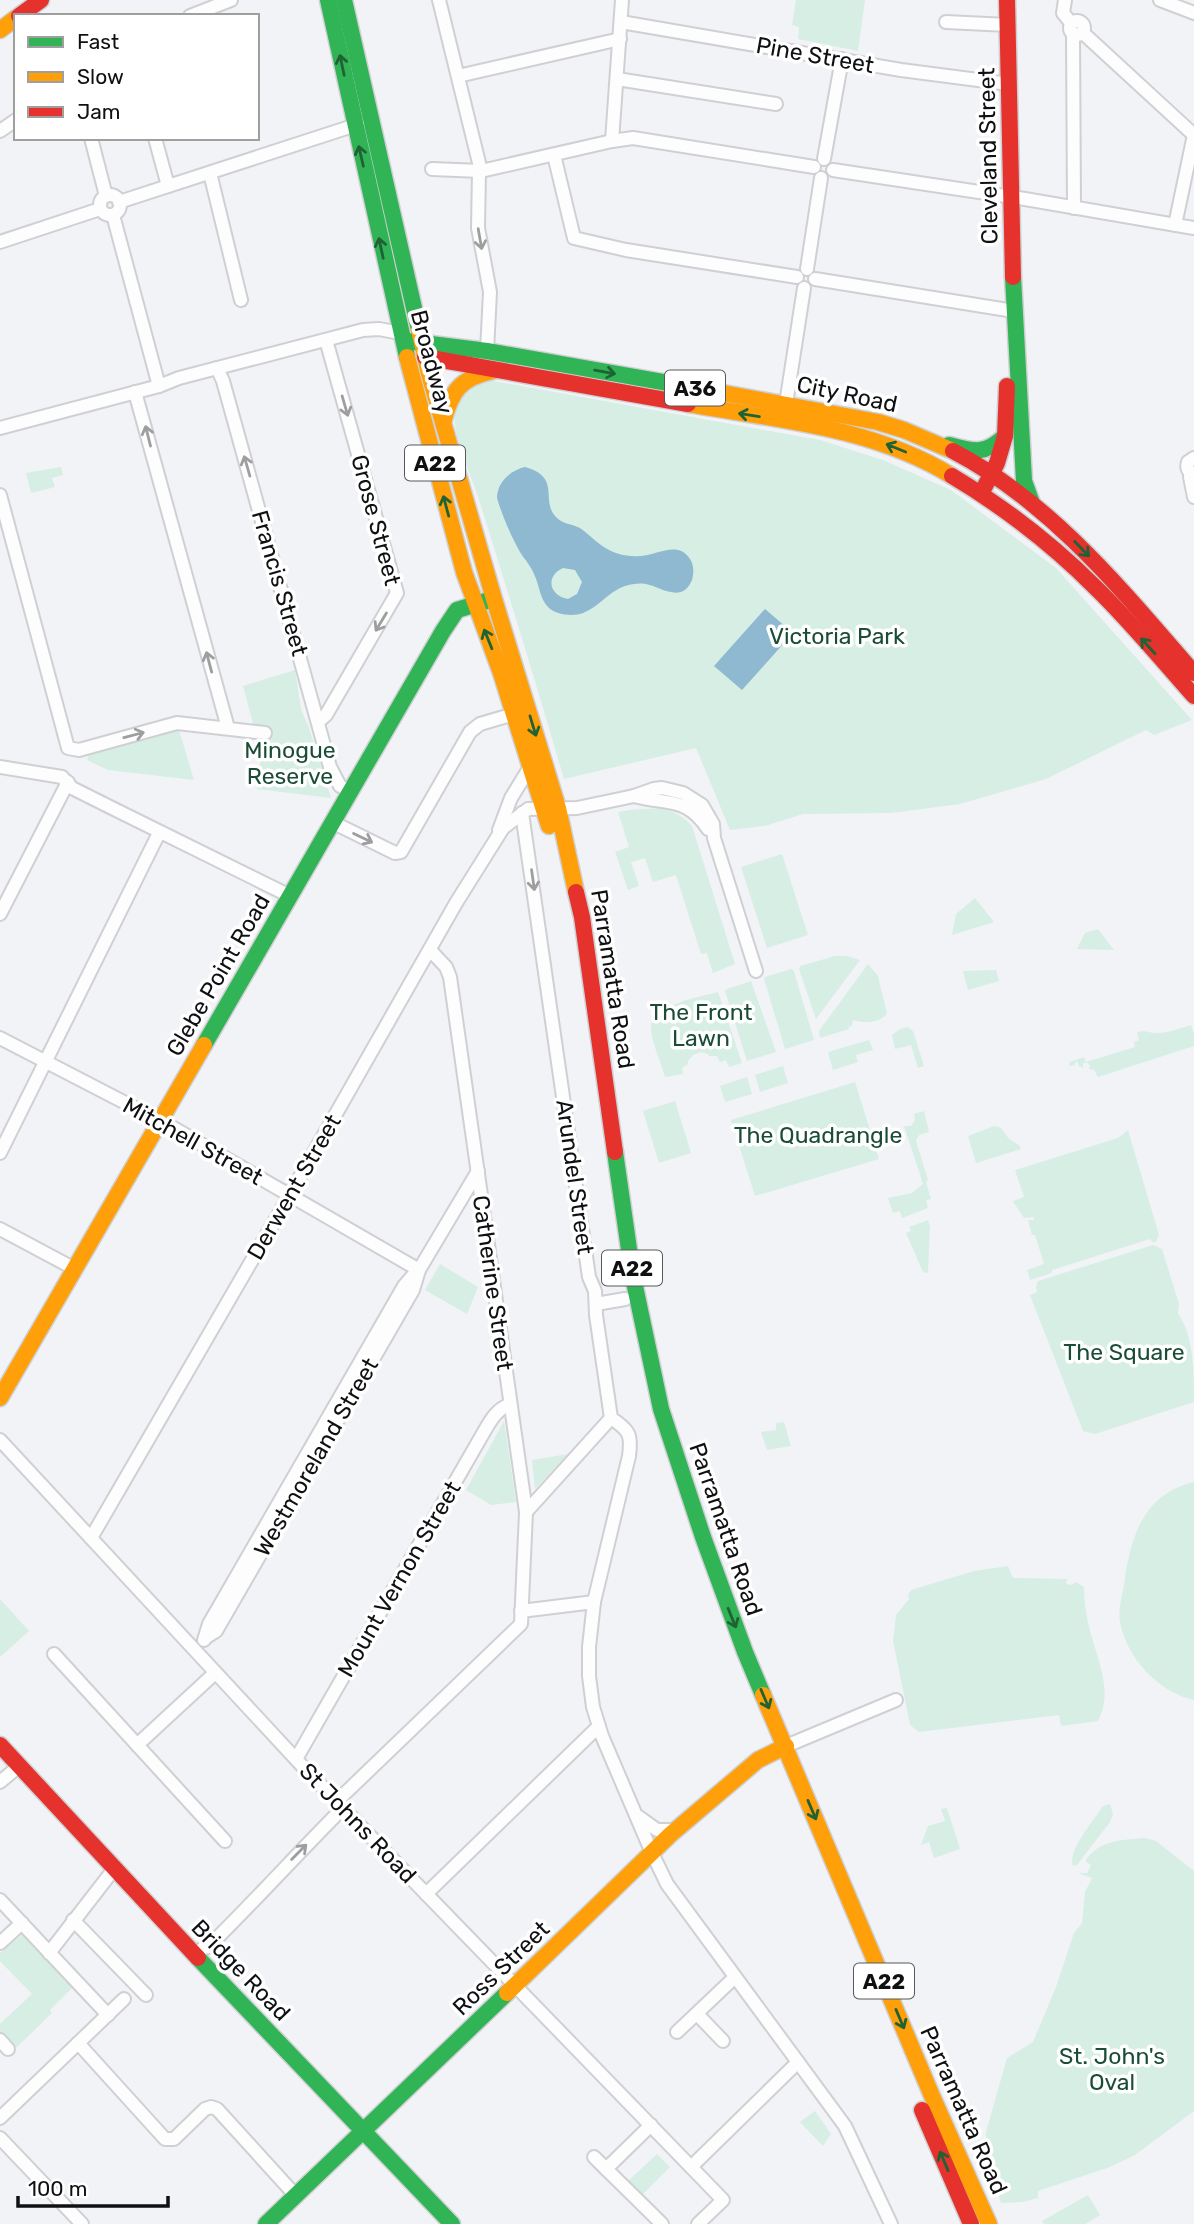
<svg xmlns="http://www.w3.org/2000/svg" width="1194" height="2224" viewBox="0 0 1194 2224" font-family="Rubik,sans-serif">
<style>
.green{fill:#d6eee4}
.water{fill:#8fb8d1;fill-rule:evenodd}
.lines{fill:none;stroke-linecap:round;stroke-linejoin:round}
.street-casing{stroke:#cfd0d3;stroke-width:16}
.fast-casing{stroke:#cfd0d3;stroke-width:19}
.slow-casing{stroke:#cfd0d3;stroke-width:19}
.jam-casing{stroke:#cfd0d3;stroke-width:19}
.street{stroke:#fdfdfe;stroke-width:12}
.fast{stroke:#30b455;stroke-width:16}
.slow{stroke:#ff9f0a;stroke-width:16}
.jam{stroke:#e5322d;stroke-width:16}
.oneway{stroke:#206234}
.oneway2{stroke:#9e9ea0}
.labels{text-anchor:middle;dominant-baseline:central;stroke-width:7;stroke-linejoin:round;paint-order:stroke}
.shield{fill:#fff;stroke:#575859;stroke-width:2}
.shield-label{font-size:21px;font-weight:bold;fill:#0f1012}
.street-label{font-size:23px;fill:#0f1012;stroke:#fff}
.park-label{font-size:23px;fill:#1a4c37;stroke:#fff}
</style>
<rect width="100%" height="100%" fill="#f2f3f7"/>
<g class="green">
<path d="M 796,0 L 865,0 L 858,51 L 798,39 L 799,27 L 792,25 Z"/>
<path d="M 488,380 L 820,440 L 883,460 L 951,490 L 1056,568 L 1192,720 L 1154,735 L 1146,730 L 1046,779 L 960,804 L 891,813 L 803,814 L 765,826 L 730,830 L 696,748 L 564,779 C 537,687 509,595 480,503 C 474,481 452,437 455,416 C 457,395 471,388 488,380 Z"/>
<path d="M 61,467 L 63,475 L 52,478 L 55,487 L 31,493 L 26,473 Z"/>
<path d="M 295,670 L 301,709 L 309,728 L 331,798 L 257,789 L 263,737 L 254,727 L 243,686 Z"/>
<path d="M 179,730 L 194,780 L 108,770 L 87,760 L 89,755 Z"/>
<path d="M 630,810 C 657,808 672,805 692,826 L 735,964 L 713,973 L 707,953 L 701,954 L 676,875 L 653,882 L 645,858 L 631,862 L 639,886 L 628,890 L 615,852 L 629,847 L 618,812 Z"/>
<path d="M 782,854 L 808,935 L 767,948 L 741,867 Z"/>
<path d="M 975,898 L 994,922 L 952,935 L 956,914 Z"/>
<path d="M 1098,929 L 1114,950 L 1077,949 L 1085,933 Z"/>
<path d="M 835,956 L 847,956 L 860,960 L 816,1019 L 799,969 L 800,966 Z"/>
<path d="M 868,964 L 878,976 L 887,1014 C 878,1024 862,1023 853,1020 L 852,1026 L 848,1027 L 849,1029 L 820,1038 L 819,1031 Z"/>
<path d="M 791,969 L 794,971 L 814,1040 L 785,1049 L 764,979 L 765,977 Z"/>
<path d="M 996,970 L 999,981 L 968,990 L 963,971 Z"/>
<path d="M 751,981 L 776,1052 L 747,1061 L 725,991 L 727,989 Z"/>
<path d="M 718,992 L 742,1063 L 729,1067 L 726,1060 L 720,1062 L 717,1056 L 709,1056 L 708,1054 L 701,1052 L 693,1055 L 688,1061 L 688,1064 L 682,1068 L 683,1074 L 665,1077 C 661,1062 653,1046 651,1030 C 648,1005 700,997 718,992 Z"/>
<path d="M 1191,1025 L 1194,1034 L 1194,1046 L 1098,1077 L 1094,1070 L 1089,1069 L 1090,1066 L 1088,1063 L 1083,1063 L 1083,1068 L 1079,1066 L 1077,1061 L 1075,1063 L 1075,1065 L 1069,1066 L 1070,1062 L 1084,1057 L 1086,1062 L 1135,1047 L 1134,1042 L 1139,1040 L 1137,1032 C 1145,1030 1147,1032 1155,1033 C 1167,1034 1180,1028 1191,1025 Z"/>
<path d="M 908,1027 L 913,1031 L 924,1066 L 918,1068 L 911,1045 L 895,1049 L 892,1035 L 900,1029 Z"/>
<path d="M 869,1040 L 873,1050 L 856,1055 L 858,1062 L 833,1070 L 828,1052 Z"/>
<path d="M 783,1066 L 788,1083 L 760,1092 L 755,1075 Z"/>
<path d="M 747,1077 L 752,1094 L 725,1102 L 720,1086 Z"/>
<path d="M 855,1082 L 879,1159 L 755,1196 L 731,1120 Z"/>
<path d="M 675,1101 L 691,1153 L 659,1163 L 643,1111 Z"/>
<path d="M 924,1111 L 929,1132 L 919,1135 L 916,1141 L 928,1180 L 926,1182 L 931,1199 L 926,1200 L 928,1208 L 902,1218 L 900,1211 L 893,1213 L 888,1198 L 912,1193 L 923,1184 L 904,1126 L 911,1126 L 915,1120 L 914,1114 Z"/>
<path d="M 994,1126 L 1000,1127 L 1009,1139 L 1019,1145 L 1021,1149 L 976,1163 L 968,1136 Z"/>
<path d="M 1128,1130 L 1159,1235 L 1156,1242 L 1152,1242 L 1150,1239 L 1052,1270 L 1052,1273 L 1030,1280 L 1027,1270 L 1044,1264 L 1035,1235 L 1032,1235 L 1028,1220 L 1034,1220 L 1034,1217 L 1024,1218 L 1014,1203 L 1013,1201 L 1024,1197 L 1015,1170 L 1118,1138 Z"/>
<path d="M 928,1220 L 930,1227 L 928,1273 L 923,1272 L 906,1233 L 911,1231 L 909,1227 Z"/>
<path d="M 1153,1245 L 1162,1249 L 1179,1304 L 1178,1314 C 1194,1334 1194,1374 1194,1402 L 1095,1434 L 1083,1431 L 1030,1295 L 1037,1292 L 1036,1287 L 1038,1281 Z"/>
<path d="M 440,1264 L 478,1287 L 467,1314 L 425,1290 Z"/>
<path d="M 504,1421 L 516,1502 L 491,1505 L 466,1490 Z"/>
<path d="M 784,1422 L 791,1446 L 767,1450 L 761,1432 L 776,1430 L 776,1423 Z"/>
<path d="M 568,1454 L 535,1489 L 532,1460 Z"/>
<path d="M 1194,1482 L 1194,1700 C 1158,1692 1127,1658 1120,1622 C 1118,1610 1122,1596 1124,1585 C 1130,1538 1143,1494 1194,1482 Z"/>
<path d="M 1008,1566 L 1013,1578 L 1067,1579 L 1066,1584 L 1071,1585 L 1076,1582 L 1084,1587 C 1084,1601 1086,1616 1090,1630 C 1097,1660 1114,1691 1098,1721 L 1061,1726 L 1059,1715 L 919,1732 L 910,1725 L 893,1641 L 896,1615 L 909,1599 L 908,1595 L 911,1590 L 974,1571 Z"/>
<path d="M 0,1599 L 29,1631 L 0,1657 Z"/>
<path d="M 1110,1804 L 1113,1814 L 1110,1822 L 1077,1865 L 1073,1866 C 1067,1851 1094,1820 1103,1806 Z"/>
<path d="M 947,1808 L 960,1849 L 934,1858 L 929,1842 L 921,1845 L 928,1826 L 945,1821 L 941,1809 Z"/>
<path d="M 1145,1838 L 1156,1841 L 1194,1871 L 1194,2111 L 1135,2155 L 1110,2167 L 1038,2191 L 1038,2198 L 1022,2202 L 1001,2203 L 988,2163 L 986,2132 L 1007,2058 L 1033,2042 L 1056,1987 L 1074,1933 L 1082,1923 L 1085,1892 L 1092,1878 L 1078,1873 L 1087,1873 L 1091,1865 L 1085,1861 C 1099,1840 1121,1840 1145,1838 Z"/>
<path d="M 25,1934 L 74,1986 L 50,2010 L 52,2013 L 16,2048 L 0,2031 L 0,2024 L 32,1994 L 0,1961 L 0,1953 L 22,1935 Z"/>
<path d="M 815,2111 L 831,2134 L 823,2146 L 800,2122 Z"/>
<path d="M 657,2154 L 670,2167 L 641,2196 L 626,2183 Z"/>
<path d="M 1088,2195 L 1100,2215 L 1085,2224 L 1044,2224 L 1042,2221 Z"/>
</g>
<g class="water">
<path d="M 525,467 C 562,477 540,501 556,517 C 562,524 572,524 580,528 C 587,533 594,540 601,545 C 613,554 626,557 641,556 C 657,555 678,540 690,559 C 694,565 694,573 692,580 C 682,604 661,587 646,584 C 639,583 631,584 625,586 C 607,592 598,609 580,614 C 570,616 557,615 549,608 C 539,598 540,586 534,574 C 531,566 525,560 520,552 C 511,536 502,515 497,498 C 497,482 511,470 525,467 ZM 563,568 L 575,570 L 582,582 L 577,594 L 568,599 C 549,596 545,576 563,568 Z"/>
<path d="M 765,609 L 793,633 L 742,690 L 714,666 Z"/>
</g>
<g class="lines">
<g class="street-casing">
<g id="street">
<path d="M 439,0 L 481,171"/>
<path d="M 1065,0 L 1063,13 L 1071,23"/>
<path d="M 1160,0 L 1194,13"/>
<path d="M 190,16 L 231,0"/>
<circle cx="1077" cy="28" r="7"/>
<path d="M 621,22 L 901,70 L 1009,84"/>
<path d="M 946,22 L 1008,25"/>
<path d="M 1082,32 L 1194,135"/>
<path d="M 1073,33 L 1074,208"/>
<path d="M 458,76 L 620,39"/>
<path d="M 617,79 L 776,104"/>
<path d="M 0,131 L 16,120"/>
<path d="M 91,138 L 106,196"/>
<path d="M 155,138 L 168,186"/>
<path d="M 612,141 L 622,0"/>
<path d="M 554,155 L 574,238 L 626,250 L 797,277"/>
<path d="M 824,159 L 842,59"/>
<path d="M 432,169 L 481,171 L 612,141 L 633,138 L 814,167"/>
<path d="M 833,170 L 1025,199 L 1194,228"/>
<path d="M 479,171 L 478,228 L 490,292 L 487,351"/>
<path d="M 210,173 L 241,300"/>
<circle cx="110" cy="205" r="10"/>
<path d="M 119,202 L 359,124"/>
<path d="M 113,215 L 159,386"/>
<path d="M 1175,225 L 1194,135"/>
<path d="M 0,242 L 100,209"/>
<path d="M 807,269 L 821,178"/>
<path d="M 815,279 L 1014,311"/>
<path d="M 217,368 L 223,381 L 330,767 L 340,786 L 350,791"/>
<path d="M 135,392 L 228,728"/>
<path d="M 786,404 L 804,288"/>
<path d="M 0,428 L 159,386 L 179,378 L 363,330 L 379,329 L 400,333"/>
<path d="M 1194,458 L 1188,462 C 1186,468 1188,472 1194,474"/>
<path d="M 1191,473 L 1190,477 L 1194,497"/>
<path d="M 0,495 L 68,748 L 79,750 L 177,723 L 265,733"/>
<path d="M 318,722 L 326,715 L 397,593 L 326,340"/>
<path d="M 0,767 L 62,777 L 72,788 L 114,809 L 290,896"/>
<path d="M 634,796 C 667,805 686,796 708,829"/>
<path d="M 522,813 L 589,1277 L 595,1291 L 596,1315 L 611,1418 C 629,1430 632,1434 629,1456 L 594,1602 L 589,1647 L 589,1676 L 593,1707 L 602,1736 L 652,1853 L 667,1884 L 845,2126 L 891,2224"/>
<path d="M 332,822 L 395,853 L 401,852 L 470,732 L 480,724 L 514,714"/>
<path d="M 499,830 L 511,798 L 530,767"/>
<path d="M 0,914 L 68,782"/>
<path d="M 0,1038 L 170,1126 L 419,1270"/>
<path d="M 0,1153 L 159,833"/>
<path d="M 0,1229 L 75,1269"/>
<path d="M 596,1304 L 625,1299"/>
<path d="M 0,1440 L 306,1770 L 723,2200 L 698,2224"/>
<path d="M 526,1512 L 611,1418"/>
<path d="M 91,1538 L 284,1205 L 456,903 L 503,828 L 528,809 L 577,808 L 634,796 L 654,789 L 662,788 L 683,793 L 702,805 L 713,824 L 714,838 L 756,971"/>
<path d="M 521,1611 L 594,1602"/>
<path d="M 205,1638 L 216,1631 L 413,1290 L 419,1270 L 478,1171"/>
<path d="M 204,1640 L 209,1624 L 404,1286 L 416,1272"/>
<path d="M 54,1654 L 225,1841"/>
<path d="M 137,1745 L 215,1673"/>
<path d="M 786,1746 L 896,1700"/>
<path d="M 296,1759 L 485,1430 C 491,1420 497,1409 509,1405"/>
<path d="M 0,1782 L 19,1766"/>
<path d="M 337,1801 L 521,1624 L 526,1512 L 450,977 L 446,967 L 430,950"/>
<path d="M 639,1817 L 657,1830 L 676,1830"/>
<path d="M 426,1894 L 599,1726"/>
<path d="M 0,1900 L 108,2015"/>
<path d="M 73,1920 L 146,1995"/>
<path d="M 0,1943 L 22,1923"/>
<path d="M 49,1953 L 114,1869"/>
<path d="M 196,1956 L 203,1948 L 208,1947 C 254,1902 297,1854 343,1808"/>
<path d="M 697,2014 L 723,2041"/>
<path d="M 677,2032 L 735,1977"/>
<path d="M 0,2040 L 8,2049"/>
<path d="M 78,2043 L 165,2139 L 174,2139 L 205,2109 L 211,2107 L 217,2109 L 296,2196"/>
<path d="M 0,2118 L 124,1999"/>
<path d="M 0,2138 L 82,2224"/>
<path d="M 594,2157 L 662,2224"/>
<path d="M 691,2167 L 798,2062"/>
<path d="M 606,2169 L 651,2125"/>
</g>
</g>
<g class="fast-casing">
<g id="fast">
<path d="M 328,0 L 407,357"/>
<path d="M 344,0 L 419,330"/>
<path d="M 1013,277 L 1024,481 L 1032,503"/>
<path d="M 407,341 L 487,351 L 691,387"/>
<path d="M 949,445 C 974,452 985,455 1005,436"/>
<path d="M 204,1045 L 443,631 L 457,610 L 486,601"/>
<path d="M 615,1152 L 633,1277 L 661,1409 L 703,1537 L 745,1652 L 763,1695"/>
<path d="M 198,1958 L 452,2224"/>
<path d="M 266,2224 L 507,1993"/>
</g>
</g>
<g class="slow-casing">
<g id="slow">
<path d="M 0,30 L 16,18"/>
<path d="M 419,330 L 429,374 L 494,599 L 558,808 L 576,892"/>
<path d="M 407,357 L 464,572 L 501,673 L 549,826"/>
<path d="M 691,387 L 878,422 L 904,430 L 953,451"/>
<path d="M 688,404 C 778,420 872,427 952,476"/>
<path d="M 443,423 C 451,391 460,378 493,371"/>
<path d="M 0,1398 L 204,1045"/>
<path d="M 763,1695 L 932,2096 L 989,2224"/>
<path d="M 507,1993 L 671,1834 L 758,1760 L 786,1746"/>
</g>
</g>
<g class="jam-casing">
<g id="jam">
<path d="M 1007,0 L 1013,277"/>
<path d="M 19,16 L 41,0"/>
<path d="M 425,357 L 688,404"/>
<path d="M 953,451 C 1052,503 1122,590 1194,673"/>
<path d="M 952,476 C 1004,507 1053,545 1096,588 C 1131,622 1162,660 1194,696"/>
<path d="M 984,488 L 997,463 L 1005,436 L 1007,386"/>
<path d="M 576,892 L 582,917 L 615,1152"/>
<path d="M 0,1745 L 198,1958"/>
<path d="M 922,2110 L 971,2224"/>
</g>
</g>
<use href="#street" class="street"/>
<use href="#fast" class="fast"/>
<use href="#slow" class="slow"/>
<use href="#jam" class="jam"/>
</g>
<defs><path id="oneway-shaft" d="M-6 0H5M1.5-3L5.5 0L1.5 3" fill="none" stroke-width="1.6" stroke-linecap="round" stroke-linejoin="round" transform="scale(1.75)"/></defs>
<g class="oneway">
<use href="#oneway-shaft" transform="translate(342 65) rotate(-102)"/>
<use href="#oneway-shaft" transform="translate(361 156) rotate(-103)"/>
<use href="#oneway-shaft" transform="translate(381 248) rotate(-102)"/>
<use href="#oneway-shaft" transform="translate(605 372) rotate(10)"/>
<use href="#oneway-shaft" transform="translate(749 415) rotate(-171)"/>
<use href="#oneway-shaft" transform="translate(896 448) rotate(-158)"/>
<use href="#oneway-shaft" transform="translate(446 506) rotate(-105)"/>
<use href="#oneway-shaft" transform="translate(1082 549) rotate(46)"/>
<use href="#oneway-shaft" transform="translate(488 639) rotate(-112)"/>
<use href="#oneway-shaft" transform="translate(1148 646) rotate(-132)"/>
<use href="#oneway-shaft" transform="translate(533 726) rotate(73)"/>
<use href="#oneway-shaft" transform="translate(732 1618) rotate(68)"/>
<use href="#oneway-shaft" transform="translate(765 1699) rotate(67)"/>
<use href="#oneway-shaft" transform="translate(812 1810) rotate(67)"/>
<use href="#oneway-shaft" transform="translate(900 2019) rotate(67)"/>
<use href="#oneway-shaft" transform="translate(944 2161) rotate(-113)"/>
</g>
<g class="oneway2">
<use href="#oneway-shaft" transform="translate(480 239) rotate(80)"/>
<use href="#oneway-shaft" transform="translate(345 406) rotate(74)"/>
<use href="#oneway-shaft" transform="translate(148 436) rotate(-104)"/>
<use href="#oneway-shaft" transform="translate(247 466) rotate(-106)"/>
<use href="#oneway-shaft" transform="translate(381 622) rotate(121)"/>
<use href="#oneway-shaft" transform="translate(209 662) rotate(-105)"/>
<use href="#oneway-shaft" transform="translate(134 735) rotate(-15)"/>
<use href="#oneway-shaft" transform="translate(363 838) rotate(26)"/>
<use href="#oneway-shaft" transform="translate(533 880) rotate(82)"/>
<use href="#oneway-shaft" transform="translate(299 1852) rotate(-45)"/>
</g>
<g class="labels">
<g class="shield">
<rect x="665" y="370.5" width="60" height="35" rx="5"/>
<rect x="405" y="445.5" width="60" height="35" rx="5"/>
<rect x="602" y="1250.5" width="60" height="35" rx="5"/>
<rect x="854" y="1963.5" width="60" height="35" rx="5"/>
</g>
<g class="shield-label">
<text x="695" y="388">A36</text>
<text x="435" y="463">A22</text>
<text x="632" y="1268">A22</text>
<text x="884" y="1981">A22</text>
</g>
<g class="street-label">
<text transform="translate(815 55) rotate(10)">Pine Street</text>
<text transform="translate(988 156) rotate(-91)">Cleveland Street</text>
<text transform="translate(432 362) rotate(75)">Broadway</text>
<text transform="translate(847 394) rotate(12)">City Road</text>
<text transform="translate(376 520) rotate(75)">Grose Street</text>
<text transform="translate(280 583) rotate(74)">Francis Street</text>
<text transform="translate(218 975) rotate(-60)">Glebe Point Road</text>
<text transform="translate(613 979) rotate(81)">Parramatta Road</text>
<text transform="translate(193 1141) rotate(29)">Mitchell Street</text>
<text transform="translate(575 1177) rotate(82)">Arundel Street</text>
<text transform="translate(294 1187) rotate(-60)">Derwent Street</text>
<text transform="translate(493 1283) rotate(82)">Catherine Street</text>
<text transform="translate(316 1457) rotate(-60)">Westmoreland Street</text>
<text transform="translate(726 1529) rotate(71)">Parramatta Road</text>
<text transform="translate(399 1579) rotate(-60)">Mount Vernon Street</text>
<text transform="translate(358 1823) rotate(46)">St Johns Road</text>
<text transform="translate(501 1968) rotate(-44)">Ross Street</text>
<text transform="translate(241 1970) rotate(46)">Bridge Road</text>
<text transform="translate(964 2110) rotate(66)">Parramatta Road</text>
</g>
<g class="park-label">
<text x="837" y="636">Victoria Park</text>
<text x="290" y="750">Minogue<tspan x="290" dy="26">Reserve</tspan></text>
<text x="701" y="1012">The Front<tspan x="701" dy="26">Lawn</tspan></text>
<text x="818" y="1135">The Quadrangle</text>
<text x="1124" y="1352">The Square</text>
<text x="1112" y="2056">St. John's<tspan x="1112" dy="26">Oval</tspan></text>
</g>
</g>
<rect x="14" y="14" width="245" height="126" fill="#ffffff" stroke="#9f9fa0" stroke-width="2"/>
<rect x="28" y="37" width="35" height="10" fill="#30b455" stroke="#9f9fa0" stroke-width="2"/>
<text x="77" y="49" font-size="21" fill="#0f1012">Fast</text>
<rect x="28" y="72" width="35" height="10" fill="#ff9f0a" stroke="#9f9fa0" stroke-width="2"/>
<text x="77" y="84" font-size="21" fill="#0f1012">Slow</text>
<rect x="28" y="107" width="35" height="10" fill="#e5322d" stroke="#9f9fa0" stroke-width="2"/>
<text x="77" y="119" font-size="21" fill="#0f1012">Jam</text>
<path d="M18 2196v10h150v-10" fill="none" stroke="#0f1012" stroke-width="3.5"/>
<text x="28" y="2196" font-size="21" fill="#0f1012" stroke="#ffffff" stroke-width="5" paint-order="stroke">100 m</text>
</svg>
